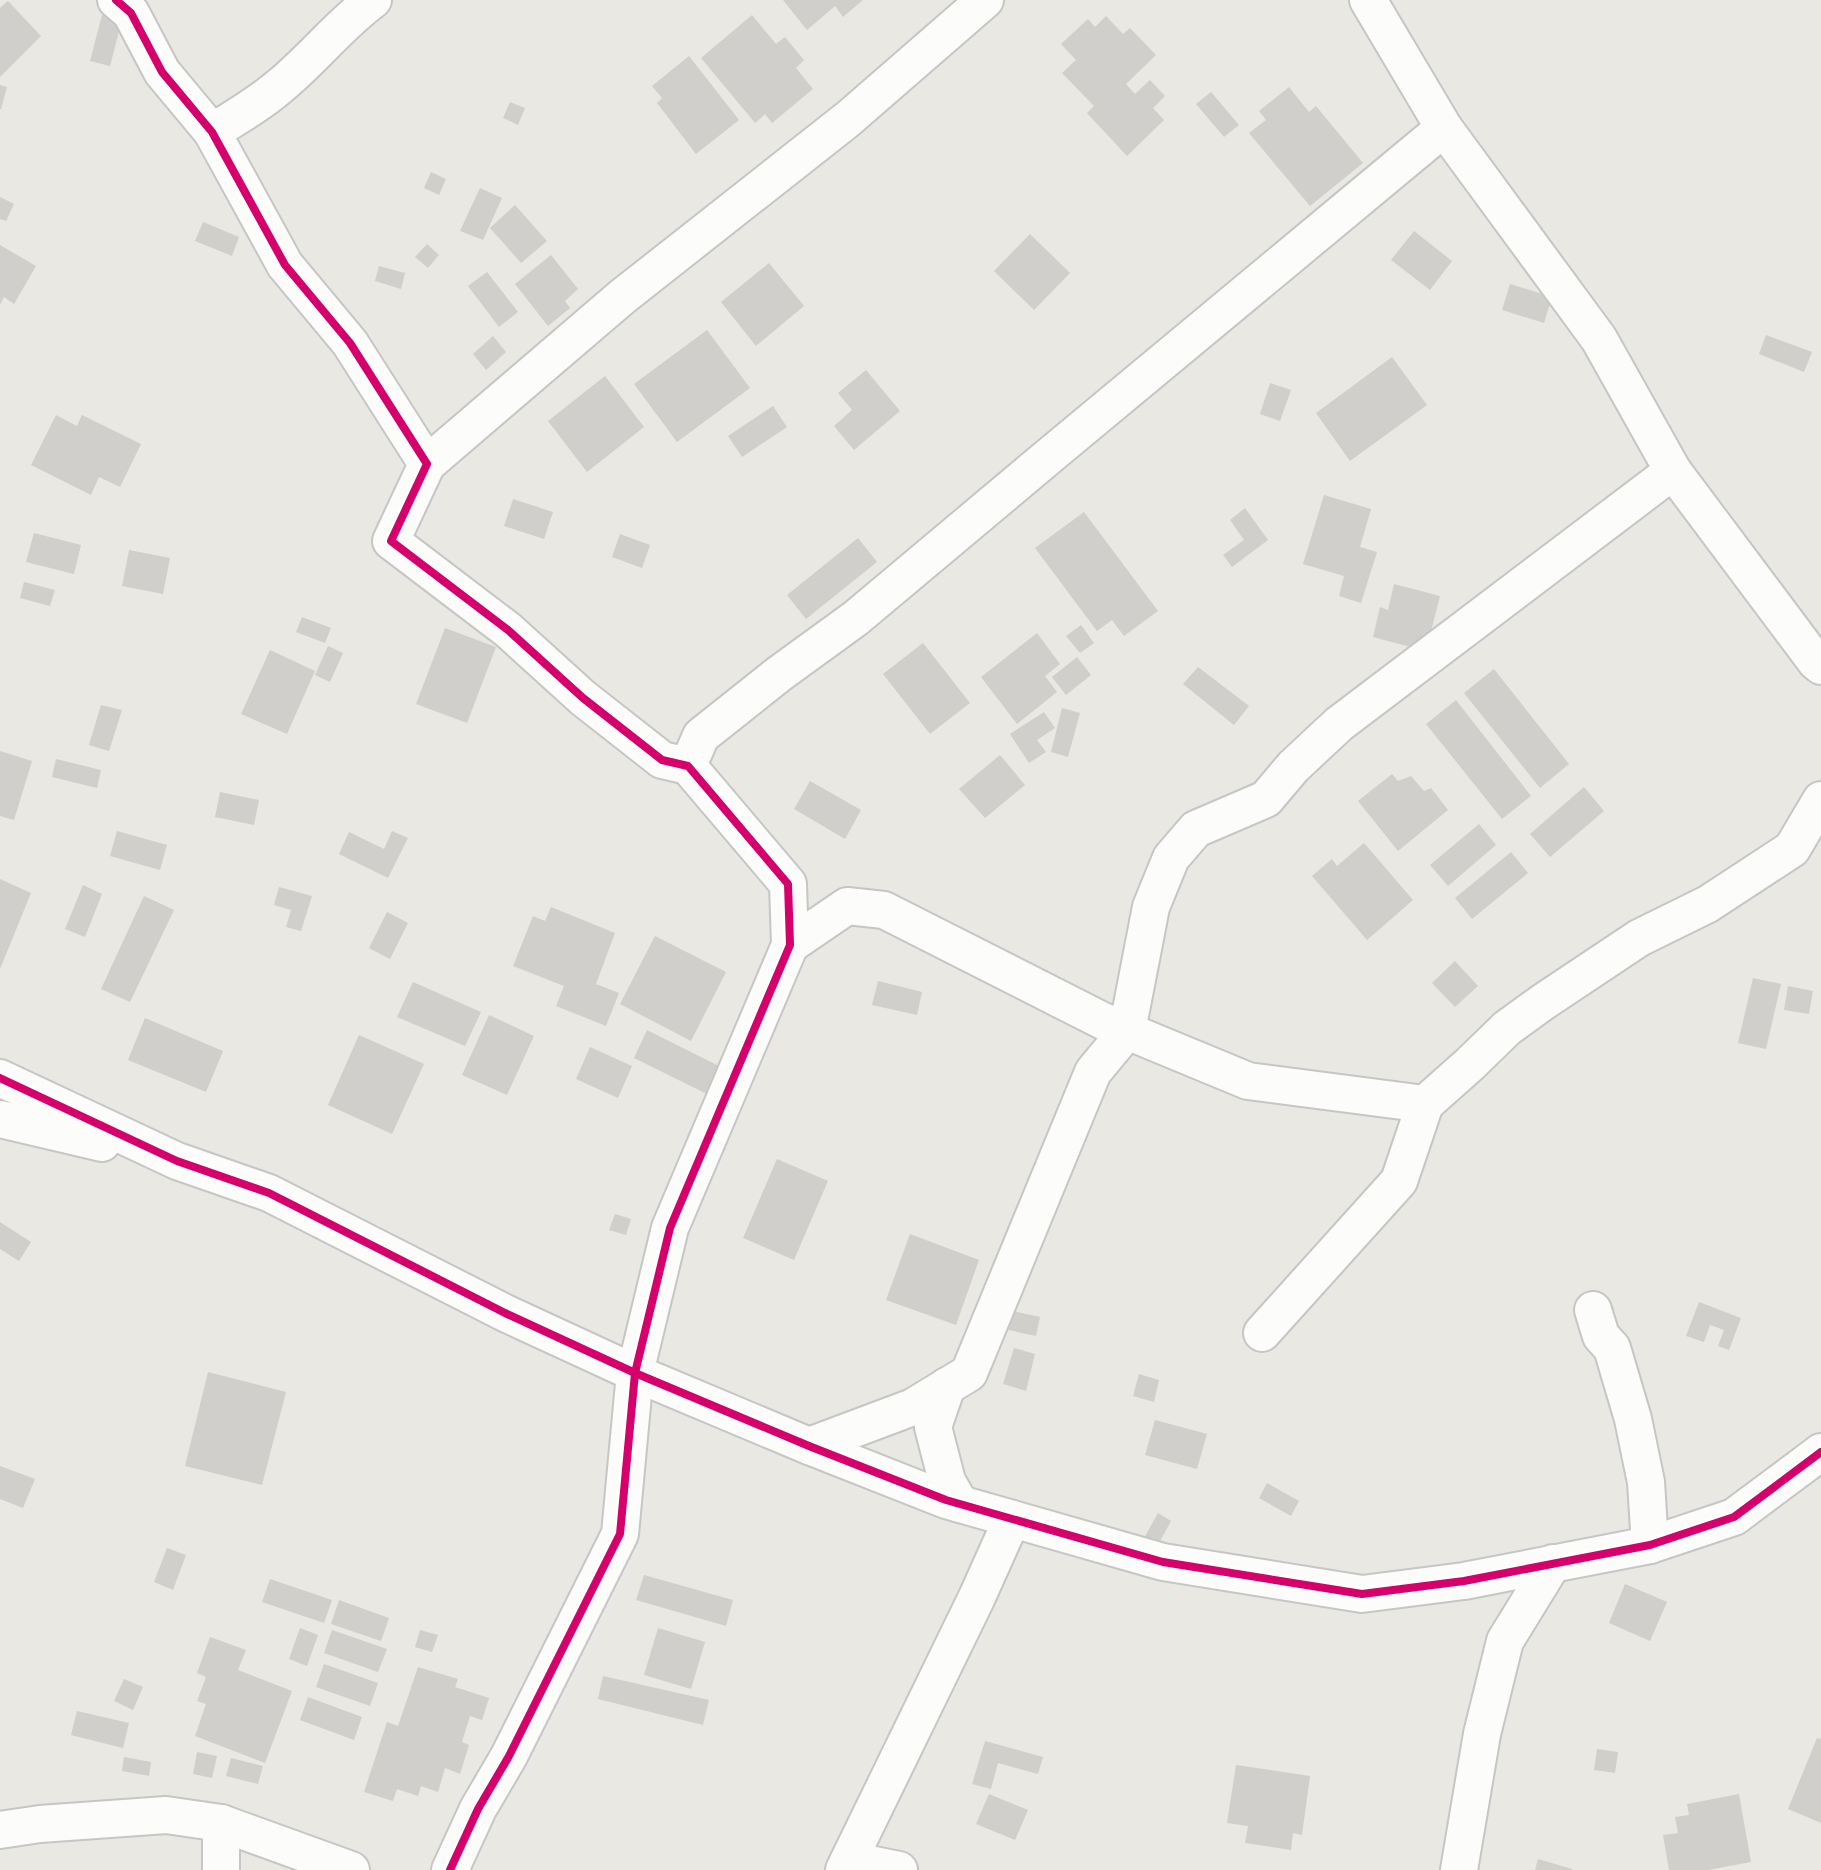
<svg xmlns="http://www.w3.org/2000/svg" width="1821" height="1870" viewBox="0 0 1821 1870" font-family="Barlow,sans-serif">
<style>
.building{fill:#d0cfcb}
.lines{fill:none;stroke-linecap:round;stroke-linejoin:round}
.minor-casing{stroke:#c5c6c5;stroke-width:40}
.minor{stroke:#fcfcfb;stroke-width:36}
.cycleway-casing{stroke:#fff;stroke-width:13}
.cycleway{stroke:#d6006c;stroke-width:8}
</style>
<rect width="100%" height="100%" fill="#e9e8e2"/>
<g class="building">
<path d="M 783,0 L 863,0 L 843,17 L 835,6 L 807,30 Z"/>
<path d="M 8,1 L 41,36 L 0,77 L 0,8 Z"/>
<path d="M 102,15 L 122,20 L 110,66 L 90,61 Z"/>
<path d="M 752,15 L 776,44 L 785,37 L 804,60 L 796,68 L 813,89 L 772,123 L 765,114 L 755,123 L 701,58 Z"/>
<path d="M 1106,16 L 1123,34 L 1130,28 L 1156,55 L 1126,84 L 1135,94 L 1150,80 L 1165,96 L 1153,108 L 1164,120 L 1127,156 L 1087,113 L 1094,106 L 1062,73 L 1076,60 L 1061,44 L 1088,19 L 1095,27 Z"/>
<path d="M 689,56 L 739,120 L 696,154 L 657,103 L 662,98 L 652,86 Z"/>
<path d="M 0,85 L 7,87 L 1,109 L 0,109 Z"/>
<path d="M 1289,87 L 1309,112 L 1316,106 L 1363,163 L 1310,206 L 1249,133 L 1266,120 L 1259,111 Z"/>
<path d="M 1211,92 L 1239,125 L 1224,137 L 1196,104 Z"/>
<path d="M 510,102 L 525,108 L 518,125 L 503,118 Z"/>
<path d="M 431,172 L 446,179 L 439,195 L 424,188 Z"/>
<path d="M 480,188 L 502,198 L 483,240 L 460,231 Z"/>
<path d="M 0,197 L 14,204 L 6,221 L 0,219 Z"/>
<path d="M 515,205 L 547,241 L 521,263 L 490,228 Z"/>
<path d="M 203,222 L 239,237 L 232,256 L 195,241 Z"/>
<path d="M 1414,231 L 1452,261 L 1430,290 L 1391,260 Z"/>
<path d="M 1030,234 L 1070,273 L 1034,310 L 994,271 Z"/>
<path d="M 427,244 L 439,255 L 428,268 L 415,257 Z"/>
<path d="M 0,245 L 36,266 L 14,304 L 4,297 L 0,305 Z"/>
<path d="M 551,255 L 578,289 L 565,301 L 570,308 L 548,326 L 515,284 Z"/>
<path d="M 769,263 L 804,306 L 756,346 L 721,302 Z"/>
<path d="M 379,266 L 405,273 L 401,289 L 375,281 Z"/>
<path d="M 487,272 L 518,312 L 499,327 L 468,286 Z"/>
<path d="M 1510,284 L 1552,297 L 1544,323 L 1502,310 Z"/>
<path d="M 707,330 L 750,388 L 677,442 L 634,384 Z"/>
<path d="M 1766,335 L 1812,352 L 1804,372 L 1759,354 Z"/>
<path d="M 493,336 L 506,352 L 486,370 L 473,354 Z"/>
<path d="M 1392,357 L 1427,405 L 1350,461 L 1316,413 Z"/>
<path d="M 866,370 L 900,411 L 854,450 L 834,426 L 852,410 L 838,393 Z"/>
<path d="M 605,376 L 644,427 L 587,472 L 548,421 Z"/>
<path d="M 1270,383 L 1291,390 L 1280,421 L 1260,414 Z"/>
<path d="M 773,406 L 787,427 L 742,457 L 728,436 Z"/>
<path d="M 56,415 L 77,426 L 82,415 L 141,444 L 120,487 L 99,477 L 91,495 L 31,465 Z"/>
<path d="M 1324,495 L 1371,509 L 1360,547 L 1377,552 L 1361,603 L 1339,596 L 1344,576 L 1303,564 Z"/>
<path d="M 513,499 L 553,512 L 544,539 L 504,526 Z"/>
<path d="M 1245,508 L 1268,540 L 1232,567 L 1223,555 L 1244,540 L 1230,520 Z"/>
<path d="M 1084,512 L 1158,611 L 1124,636 L 1112,620 L 1097,631 L 1035,548 Z"/>
<path d="M 34,533 L 81,545 L 74,574 L 26,562 Z"/>
<path d="M 620,534 L 650,545 L 642,568 L 612,557 Z"/>
<path d="M 858,538 L 877,562 L 806,619 L 787,595 Z"/>
<path d="M 129,550 L 170,558 L 163,594 L 122,586 Z"/>
<path d="M 24,582 L 55,590 L 50,606 L 20,598 Z"/>
<path d="M 1394,584 L 1440,596 L 1426,651 L 1373,637 L 1380,607 L 1388,610 Z"/>
<path d="M 302,617 L 331,628 L 325,643 L 296,632 Z"/>
<path d="M 1081,625 L 1094,643 L 1080,653 L 1066,636 Z"/>
<path d="M 445,628 L 496,647 L 467,723 L 416,704 Z"/>
<path d="M 1037,633 L 1060,664 L 1045,676 L 1057,692 L 1017,724 L 981,677 Z"/>
<path d="M 923,643 L 970,703 L 930,734 L 883,674 Z"/>
<path d="M 328,646 L 343,653 L 330,682 L 315,675 Z"/>
<path d="M 270,650 L 315,671 L 287,734 L 241,714 Z"/>
<path d="M 1077,657 L 1091,675 L 1066,695 L 1052,677 Z"/>
<path d="M 1198,667 L 1249,706 L 1234,725 L 1183,684 Z"/>
<path d="M 1494,669 L 1569,764 L 1540,788 L 1464,693 Z"/>
<path d="M 1456,700 L 1531,796 L 1502,819 L 1426,724 Z"/>
<path d="M 101,705 L 122,710 L 109,751 L 89,745 Z"/>
<path d="M 1062,708 L 1080,713 L 1068,757 L 1051,752 Z"/>
<path d="M 1044,712 L 1055,728 L 1037,740 L 1046,752 L 1029,763 L 1010,734 Z"/>
<path d="M 0,751 L 32,761 L 14,820 L 0,816 Z"/>
<path d="M 1000,755 L 1025,785 L 985,818 L 959,789 Z"/>
<path d="M 56,759 L 101,770 L 97,788 L 52,777 Z"/>
<path d="M 1392,774 L 1398,781 L 1411,776 L 1424,791 L 1431,788 L 1448,810 L 1398,851 L 1358,801 Z"/>
<path d="M 810,781 L 861,810 L 845,839 L 794,809 Z"/>
<path d="M 1584,787 L 1604,811 L 1550,857 L 1530,834 Z"/>
<path d="M 220,792 L 259,800 L 254,825 L 215,817 Z"/>
<path d="M 1479,824 L 1496,845 L 1448,886 L 1430,865 Z"/>
<path d="M 117,831 L 167,845 L 160,870 L 110,856 Z"/>
<path d="M 392,831 L 408,838 L 388,878 L 339,854 L 349,832 L 384,849 Z"/>
<path d="M 1364,843 L 1413,900 L 1367,940 L 1312,876 L 1332,859 L 1337,866 Z"/>
<path d="M 1511,852 L 1528,873 L 1472,919 L 1455,898 Z"/>
<path d="M 0,879 L 31,893 L 0,969 Z"/>
<path d="M 83,885 L 102,894 L 85,937 L 65,929 Z"/>
<path d="M 279,887 L 312,896 L 301,931 L 286,927 L 291,910 L 274,905 Z"/>
<path d="M 144,896 L 174,910 L 130,1002 L 101,989 Z"/>
<path d="M 551,907 L 615,933 L 596,984 L 619,993 L 606,1026 L 556,1006 L 564,986 L 513,966 L 533,916 L 545,921 Z"/>
<path d="M 387,912 L 408,923 L 390,959 L 369,948 Z"/>
<path d="M 655,936 L 726,972 L 691,1041 L 620,1004 Z"/>
<path d="M 1455,961 L 1478,986 L 1455,1007 L 1432,983 Z"/>
<path d="M 1753,978 L 1781,984 L 1766,1049 L 1738,1043 Z"/>
<path d="M 878,981 L 922,992 L 917,1015 L 872,1005 Z"/>
<path d="M 413,982 L 481,1012 L 465,1046 L 397,1017 Z"/>
<path d="M 1788,986 L 1813,991 L 1809,1014 L 1784,1010 Z"/>
<path d="M 489,1015 L 534,1036 L 507,1095 L 462,1075 Z"/>
<path d="M 145,1018 L 223,1051 L 206,1092 L 128,1060 Z"/>
<path d="M 647,1030 L 729,1071 L 715,1098 L 634,1058 Z"/>
<path d="M 359,1035 L 424,1064 L 392,1134 L 328,1105 Z"/>
<path d="M 590,1047 L 632,1066 L 618,1098 L 576,1079 Z"/>
<path d="M 777,1159 L 828,1181 L 794,1260 L 743,1238 Z"/>
<path d="M 615,1214 L 631,1219 L 626,1235 L 609,1230 Z"/>
<path d="M 0,1222 L 31,1242 L 19,1261 L 0,1249 Z"/>
<path d="M 910,1234 L 979,1260 L 956,1325 L 886,1300 Z"/>
<path d="M 1699,1302 L 1741,1318 L 1729,1350 L 1718,1346 L 1724,1330 L 1710,1325 L 1704,1342 L 1686,1336 Z"/>
<path d="M 1003,1309 L 1040,1317 L 1036,1336 L 999,1328 Z"/>
<path d="M 1014,1348 L 1035,1354 L 1026,1391 L 1003,1384 Z"/>
<path d="M 208,1372 L 286,1392 L 262,1485 L 185,1466 Z"/>
<path d="M 1139,1374 L 1159,1380 L 1154,1402 L 1133,1396 Z"/>
<path d="M 1155,1420 L 1207,1434 L 1197,1469 L 1145,1455 Z"/>
<path d="M 0,1466 L 35,1479 L 23,1508 L 0,1499 Z"/>
<path d="M 1267,1483 L 1299,1501 L 1291,1516 L 1259,1498 Z"/>
<path d="M 1158,1513 L 1171,1521 L 1158,1545 L 1144,1538 Z"/>
<path d="M 167,1548 L 186,1555 L 173,1590 L 154,1582 Z"/>
<path d="M 644,1575 L 733,1600 L 726,1626 L 636,1600 Z"/>
<path d="M 270,1579 L 332,1600 L 324,1623 L 262,1602 Z"/>
<path d="M 1625,1584 L 1667,1602 L 1650,1641 L 1609,1623 Z"/>
<path d="M 339,1600 L 389,1618 L 381,1641 L 331,1624 Z"/>
<path d="M 300,1628 L 318,1635 L 307,1666 L 289,1659 Z"/>
<path d="M 658,1628 L 705,1642 L 691,1689 L 644,1675 Z"/>
<path d="M 332,1630 L 387,1649 L 378,1672 L 324,1653 Z"/>
<path d="M 420,1630 L 438,1635 L 432,1652 L 415,1647 Z"/>
<path d="M 210,1637 L 246,1650 L 238,1670 L 292,1691 L 265,1763 L 195,1736 L 206,1704 L 197,1701 L 206,1677 L 197,1673 Z"/>
<path d="M 324,1664 L 378,1683 L 370,1706 L 316,1687 Z"/>
<path d="M 418,1667 L 458,1679 L 455,1687 L 489,1698 L 482,1720 L 470,1716 L 462,1742 L 469,1745 L 460,1774 L 445,1768 L 438,1792 L 421,1786 L 418,1796 L 397,1789 L 393,1801 L 364,1792 L 387,1722 L 398,1726 Z"/>
<path d="M 603,1676 L 709,1700 L 703,1725 L 598,1699 Z"/>
<path d="M 124,1679 L 143,1687 L 133,1710 L 114,1701 Z"/>
<path d="M 308,1697 L 362,1717 L 354,1740 L 300,1720 Z"/>
<path d="M 77,1711 L 129,1723 L 123,1748 L 71,1735 Z"/>
<path d="M 1817,1738 L 1821,1739 L 1821,1823 L 1788,1809 Z"/>
<path d="M 985,1741 L 1043,1757 L 1038,1774 L 998,1763 L 991,1789 L 972,1784 Z"/>
<path d="M 1597,1749 L 1618,1752 L 1615,1773 L 1594,1770 Z"/>
<path d="M 197,1752 L 217,1756 L 212,1778 L 193,1774 Z"/>
<path d="M 124,1757 L 151,1762 L 149,1776 L 122,1771 Z"/>
<path d="M 231,1758 L 263,1766 L 258,1784 L 226,1776 Z"/>
<path d="M 1236,1765 L 1310,1776 L 1302,1835 L 1293,1833 L 1291,1850 L 1245,1843 L 1248,1826 L 1227,1823 Z"/>
<path d="M 989,1794 L 1028,1810 L 1015,1840 L 976,1824 Z"/>
<path d="M 1739,1794 L 1751,1862 L 1708,1870 L 1669,1870 L 1663,1835 L 1678,1833 L 1675,1817 L 1689,1815 L 1687,1804 Z"/>
<path d="M 1538,1859 L 1572,1869 L 1572,1870 L 1535,1870 Z"/>
</g>
<g class="lines">
<g class="minor-casing">
<g id="minor">
<path d="M 116,0 L 131,13 L 162,72 L 212,132 L 285,265 L 350,343 L 427,464 L 391,541 L 508,630 L 583,698 L 662,760 L 688,766 L 788,884 L 790,945 L 670,1228 L 635,1373 L 620,1534 L 509,1756 L 478,1809 L 450,1870"/>
<path d="M 1368,0 L 1444,128 L 1599,339 L 1673,471 L 1816,662 L 1821,666"/>
<path d="M 212,132 C 235,118 259,104 280,86 C 313,59 339,25 373,0"/>
<path d="M 427,464 L 622,297 L 848,119 L 985,0"/>
<path d="M 688,766 L 701,736 L 779,674 L 856,618 L 1054,452 L 1444,128"/>
<path d="M 790,945 L 847,906 L 884,910 L 1103,1021 L 1248,1081 L 1425,1104 L 1470,1064 L 1507,1028 L 1543,1002 L 1639,938 L 1708,904 L 1792,849 L 1821,800"/>
<path d="M 0,1078 L 177,1161 L 269,1193 L 505,1313 L 635,1373 L 809,1446 L 946,1500 L 1163,1562 L 1362,1594 L 1464,1581 L 1650,1545 L 1734,1517 L 1821,1452"/>
<path d="M 0,1119 L 102,1143"/>
<path d="M 1593,1310 L 1601,1336 L 1612,1348 L 1633,1419 L 1646,1482 L 1650,1545"/>
<path d="M 1262,1333 L 1399,1181 L 1425,1104"/>
<path d="M 947,1386 L 933,1427 L 947,1481 L 960,1504"/>
<path d="M 809,1446 L 913,1407 L 969,1373 L 1093,1072 L 1127,1031 L 1151,907 L 1171,858 L 1196,829 L 1266,799 L 1293,767 L 1339,724 L 1673,471"/>
<path d="M 221,1823 L 221,1870"/>
<path d="M 0,1830 L 40,1824 L 166,1815 L 221,1823 L 351,1870"/>
<path d="M 849,1860 L 899,1870"/>
<path d="M 844,1870 L 977,1597 L 1012,1519"/>
<path d="M 1459,1870 L 1482,1734 L 1505,1641 L 1553,1563"/>
</g>
</g>
<use href="#minor" class="minor"/>
<g class="cycleway-casing">
<g id="cycleway">
<path d="M 116,0 L 131,13 L 162,72 L 212,132 L 285,265 L 350,343 L 427,464 L 391,541 L 508,630 L 583,698 L 662,760 L 688,766 L 788,884 L 790,945 L 670,1228 L 635,1373 L 620,1534 L 509,1756 L 478,1809 L 450,1870"/>
<path d="M 0,1078 L 177,1161 L 269,1193 L 505,1313 L 635,1373 L 809,1446 L 946,1500 L 1163,1562 L 1362,1594 L 1464,1581 L 1650,1545 L 1734,1517 L 1821,1452"/>
</g>
</g>
<use href="#cycleway" class="cycleway"/>
</g>
</svg>
